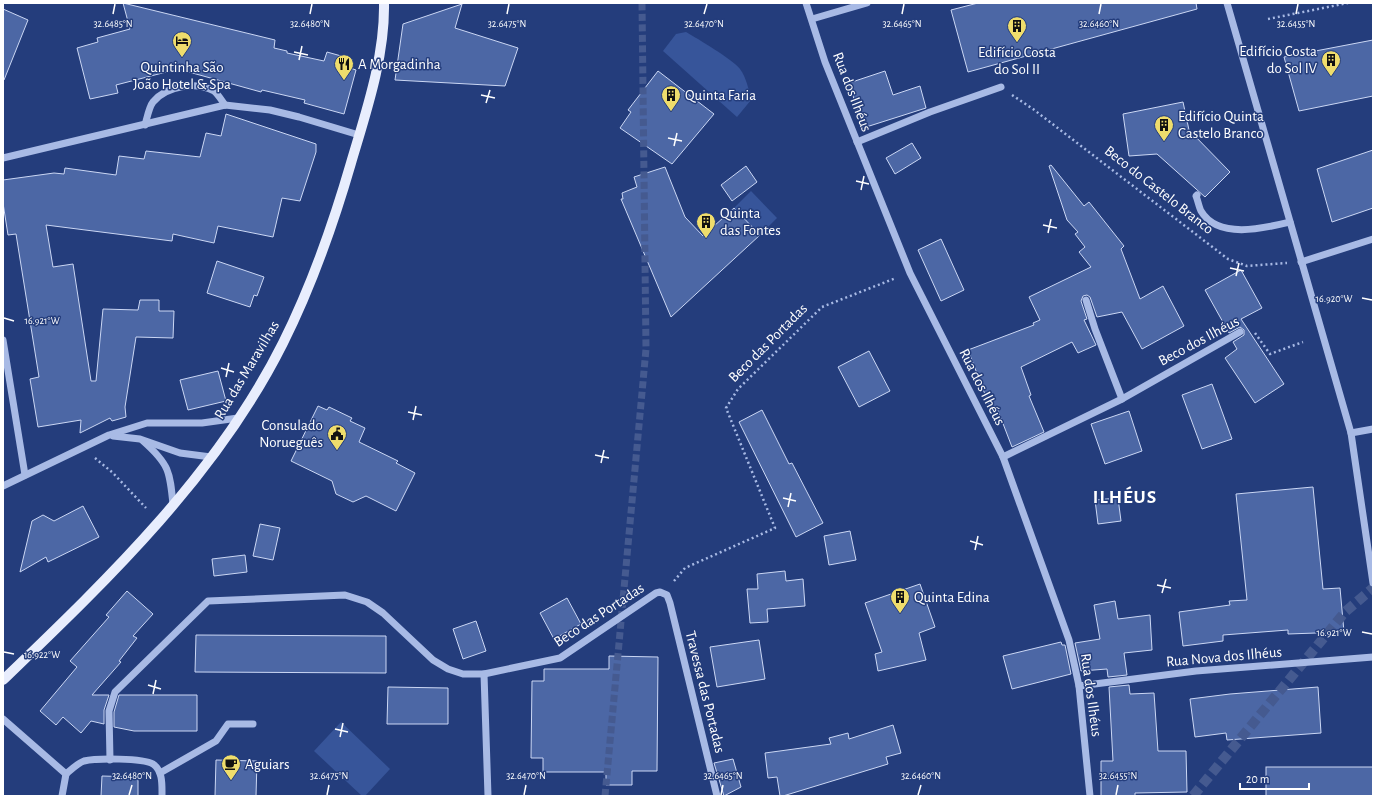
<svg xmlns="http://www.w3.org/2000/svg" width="1376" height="799" viewBox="0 0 1376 799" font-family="'Alegreya Sans',sans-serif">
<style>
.green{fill:#37559a}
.building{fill:#4c67a5;stroke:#cbd7f4}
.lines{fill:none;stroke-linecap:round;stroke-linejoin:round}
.minor-tunnel{stroke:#455a90;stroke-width:7;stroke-dasharray:7 3.5;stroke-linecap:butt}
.major-tunnel{stroke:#455a90;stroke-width:10;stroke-dasharray:10 5;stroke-linecap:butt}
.path{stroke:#a8bae5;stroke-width:2.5;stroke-dasharray:2 3;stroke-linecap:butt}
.minor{stroke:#a8bae5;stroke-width:7}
.major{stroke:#e8edfd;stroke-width:10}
.ticks{fill:none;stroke:#fff;stroke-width:1.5}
.labels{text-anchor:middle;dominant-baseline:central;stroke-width:3;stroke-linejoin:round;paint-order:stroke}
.poi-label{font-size:15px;fill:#fff;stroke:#243d7c;text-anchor:start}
.street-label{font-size:15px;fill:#fff;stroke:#243d7c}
.district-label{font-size:19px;font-weight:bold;letter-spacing:1px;fill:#fff;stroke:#243d7c}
.ticks-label{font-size:10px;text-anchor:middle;fill:#fff;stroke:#243d7c;stroke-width:3;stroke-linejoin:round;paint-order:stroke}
</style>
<rect width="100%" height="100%" fill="#243d7c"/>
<g class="green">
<path d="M 686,32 C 698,39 732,59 740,69 C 746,77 749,90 751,100 L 737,117 L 663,51 L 676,34 Z"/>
<path d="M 751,191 L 777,218 L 760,235 L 734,208 Z"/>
<path d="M 341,722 L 390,769 L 365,796 L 362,796 L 314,751 Z"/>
</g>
<g class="building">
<path d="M 123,3 L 275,40 L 274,48 L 287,51 L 287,53 L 324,61 L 327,52 L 352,59 L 350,68 L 356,70 L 344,114 L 304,103 L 305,100 L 262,90 L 261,92 L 178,69 L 116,85 L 118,93 L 90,99 L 77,48 L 98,42 L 97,38 L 130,29 Z"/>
<path d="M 978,3 L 1196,3 L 1197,9 L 968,72 L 951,10 Z"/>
<path d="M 462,4 L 455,28 L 518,48 L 505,86 L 395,80 L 403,24 Z"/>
<path d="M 3,9 L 28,20 L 4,80 L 3,80 Z"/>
<path d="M 1373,40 L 1373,96 L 1299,111 L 1284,57 Z"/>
<path d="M 658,71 L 714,114 L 672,164 L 620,128 L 631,112 L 628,110 Z"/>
<path d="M 885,71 L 893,95 L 920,86 L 926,108 L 863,128 L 849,83 Z"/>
<path d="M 1183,102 L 1189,130 L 1230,172 L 1205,197 L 1157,154 L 1129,156 L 1123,114 Z"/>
<path d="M 226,114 L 316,144 L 316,152 L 300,201 L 282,198 L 273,237 L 218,226 L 214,243 L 173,234 L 172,241 L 46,225 L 53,267 L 73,264 L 91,381 L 96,381 L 103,309 L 138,310 L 140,300 L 159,300 L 159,311 L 174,311 L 173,338 L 136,337 L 125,407 L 126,417 L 112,421 L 110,418 L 80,433 L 81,420 L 38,427 L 30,379 L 39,377 L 16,234 L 8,235 L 3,203 L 3,180 L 54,173 L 64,174 L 65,168 L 116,175 L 119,156 L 144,159 L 146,151 L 200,157 L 206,133 L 221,136 Z"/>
<path d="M 912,143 L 921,158 L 895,174 L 886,158 Z"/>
<path d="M 1373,150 L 1373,208 L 1332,222 L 1317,169 Z"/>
<path d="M 1051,165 L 1084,206 L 1089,202 L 1124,246 L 1121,249 L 1140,299 L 1163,286 L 1184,326 L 1142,349 L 1122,312 L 1097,317 L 1090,297 L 1087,295 L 1083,296 L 1081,301 L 1087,319 L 1084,320 L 1096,345 L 1078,353 L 1072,342 L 1021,367 L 1031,395 L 1029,396 L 1044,432 L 1012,447 L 997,408 L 991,410 L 968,350 L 1034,325 L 1033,323 L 1040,320 L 1029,297 L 1091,267 L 1079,252 L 1085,247 L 1075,234 L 1078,232 L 1067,220 L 1049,166 Z"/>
<path d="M 746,166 L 757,182 L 732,201 L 721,185 Z"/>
<path d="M 665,167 L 685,217 L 703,236 L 734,208 L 760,235 L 671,317 L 621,199 L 623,199 L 622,193 L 637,187 L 634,177 Z"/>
<path d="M 941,239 L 964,290 L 941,301 L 918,250 Z"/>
<path d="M 217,261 L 264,277 L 257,296 L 254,295 L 250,307 L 207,293 Z"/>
<path d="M 1241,270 L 1262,308 L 1241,319 L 1284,384 L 1255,403 L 1225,358 L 1237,349 L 1233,342 L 1244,335 L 1244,330 L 1240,327 L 1229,333 L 1205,290 Z"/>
<path d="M 869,351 L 890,391 L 859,407 L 838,367 Z"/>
<path d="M 218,371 L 226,401 L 188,410 L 180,380 Z"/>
<path d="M 1212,384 L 1232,439 L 1202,449 L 1182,395 Z"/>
<path d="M 318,406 L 327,410 L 329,407 L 352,418 L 350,421 L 365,428 L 359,442 L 398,461 L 396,463 L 415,473 L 396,511 L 366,496 L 353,502 L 336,494 L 332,481 L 291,461 Z"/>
<path d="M 762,410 L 789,464 L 792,463 L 823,523 L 796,537 L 739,422 Z"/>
<path d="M 1129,411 L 1142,451 L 1105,464 L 1091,424 Z"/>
<path d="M 1313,487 L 1323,589 L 1340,588 L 1344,632 L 1288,634 L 1288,630 L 1223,635 L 1223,641 L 1183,646 L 1179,612 L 1230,605 L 1229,601 L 1247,600 L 1236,494 Z"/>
<path d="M 1118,498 L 1121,521 L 1098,524 L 1095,500 Z"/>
<path d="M 83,506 L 99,537 L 48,562 L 46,557 L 20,572 L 32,521 L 43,515 L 54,521 Z"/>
<path d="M 260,524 L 280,528 L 273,560 L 253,556 Z"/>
<path d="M 850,531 L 856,560 L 829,565 L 824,536 Z"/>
<path d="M 245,555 L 247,572 L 214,576 L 212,559 Z"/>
<path d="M 785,571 L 786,581 L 803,579 L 805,606 L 767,609 L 768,622 L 750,623 L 747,589 L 758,589 L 757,574 Z"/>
<path d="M 920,584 L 935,627 L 919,633 L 926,660 L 878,671 L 875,654 L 882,652 L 865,603 Z"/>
<path d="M 127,591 L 153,614 L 133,636 L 137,638 L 119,661 L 121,662 L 92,695 L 109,695 L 104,710 L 104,724 L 91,721 L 81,733 L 63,717 L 56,725 L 40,711 L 77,667 L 70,661 L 109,617 L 106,615 Z"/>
<path d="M 567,598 L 581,624 L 554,639 L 540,613 Z"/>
<path d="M 1115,601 L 1118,619 L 1150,615 L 1152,650 L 1124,653 L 1127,675 L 1108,677 L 1107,669 L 1081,671 L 1075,643 L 1100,639 L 1094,605 Z"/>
<path d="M 476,621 L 486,651 L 463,659 L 453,629 Z"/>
<path d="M 196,635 L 386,636 L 386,673 L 195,672 Z"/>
<path d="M 759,640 L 765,679 L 717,687 L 710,647 Z"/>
<path d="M 1061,642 L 1062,645 L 1065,645 L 1071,674 L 1012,689 L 1003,656 Z"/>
<path d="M 609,656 L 658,657 L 657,771 L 632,771 L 632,785 L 606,785 L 606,772 L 543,772 L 543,758 L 531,758 L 532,681 L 544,681 L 544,669 L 609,669 Z"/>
<path d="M 1129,685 L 1130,694 L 1154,693 L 1158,751 L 1186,751 L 1187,792 L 1135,793 L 1135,796 L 1101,796 L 1101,761 L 1113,761 L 1109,687 Z"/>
<path d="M 388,687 L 448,688 L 448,724 L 387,724 Z"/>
<path d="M 1318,687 L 1321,733 L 1227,740 L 1226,733 L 1195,737 L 1190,699 L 1230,694 Z"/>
<path d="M 119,695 L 197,695 L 197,731 L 134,731 L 114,727 L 114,712 Z"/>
<path d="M 893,725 L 901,753 L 886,757 L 888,764 L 783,796 L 780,796 L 777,777 L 768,778 L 765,753 L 831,744 L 829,738 L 848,733 L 849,739 Z"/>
<path d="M 733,759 L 741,787 L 724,796 L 714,763 Z"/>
<path d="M 216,760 L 257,761 L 256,796 L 215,796 Z"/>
<rect x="1266" y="767" width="107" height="29"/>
<path d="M 102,776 L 138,777 L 138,796 L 101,796 Z"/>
</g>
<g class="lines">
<path class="minor-tunnel" d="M 605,796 L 646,349 L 642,3"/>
<path class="major-tunnel" d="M 1193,796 L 1345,612 L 1373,588"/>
<g class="path">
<path d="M 1268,19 L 1348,3"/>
<path d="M 1012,95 L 1033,109 L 1228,259 L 1247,266 L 1287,263"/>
<path d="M 1255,333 L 1270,354 L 1303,342"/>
<path d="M 95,458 L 113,473 L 146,508"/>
<path d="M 674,581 L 685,568 L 775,528 L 726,408 L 738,389 L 822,307 L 896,278"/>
</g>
<g class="minor">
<path d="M 806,3 L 825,62 L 910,273 L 1003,457 L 1069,640 L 1079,686 L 1090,796"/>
<path d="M 1227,3 L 1351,433 L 1373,583"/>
<path d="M 812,19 L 867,3"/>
<path d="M 145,125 C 147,118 149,107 153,102 C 166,86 196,81 214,91 C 218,94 222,101 225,105"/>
<path d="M 857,142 L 930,112 L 1001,87"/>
<path d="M 3,158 L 225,105 L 270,110 L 299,117 L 359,135"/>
<path d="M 1197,195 L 1196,196 C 1198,201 1199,207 1201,211 C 1218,240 1265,228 1290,222"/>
<path d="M 1301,262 L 1373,239"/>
<path d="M 1086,300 L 1095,329 L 1122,399"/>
<path d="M 3,340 L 25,475"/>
<path d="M 1351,433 L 1373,429"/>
<path d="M 113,436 L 140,439 L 180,453 L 211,457"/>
<path d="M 143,441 C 169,464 170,471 173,505"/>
<path d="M 1003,457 L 1122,399 L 1240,332"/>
<path d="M 3,486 L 109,435 L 147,423 L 202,423 L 238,418"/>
<path d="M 484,674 L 488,796"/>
<path d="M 1079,686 L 1196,671 L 1373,657"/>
<path d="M 3,719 L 66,774"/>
<path d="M 110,760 L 109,711 L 115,692 L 208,601 L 345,595 L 367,602 L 383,613 L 433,660 L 448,669 L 463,674 L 484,674 L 560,658 L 656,593 L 660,592 L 667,595 L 670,603 L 717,796"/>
<path d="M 160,773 L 216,741 L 228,724 L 253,724"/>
<path d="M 66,774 C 72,769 78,763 84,761 C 96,758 143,758 153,764 C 163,771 162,785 162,796"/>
<path d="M 62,796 L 66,774"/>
</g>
<path class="major" d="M 3,680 C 108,579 217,475 283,343 C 312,285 333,225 351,163 C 366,112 385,57 384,3"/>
</g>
<path class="ticks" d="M 113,14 L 115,4M 310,14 L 312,4M 507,14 L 509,4M 704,14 L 707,4M 902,14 L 904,4M 1099,14 L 1101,4M 1296,14 L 1298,4M 294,52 L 308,55M 299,60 L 302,46M 481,95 L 495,98M 486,103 L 490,90M 668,138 L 682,141M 674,146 L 677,133M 856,181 L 869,184M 861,190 L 864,176M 1043,225 L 1057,228M 1048,233 L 1051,219M 1230,268 L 1244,271M 1236,276 L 1239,263M 1362,298 L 1372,300M 4,318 L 14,321M 221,368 L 234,372M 226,377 L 229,363M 408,412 L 422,415M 413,420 L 416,406M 595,455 L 609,458M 601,463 L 604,450M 783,498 L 796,501M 788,507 L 791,493M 970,541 L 983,545M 975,550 L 978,536M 1157,585 L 1171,588M 1162,593 L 1166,579M 1362,632 L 1372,634M 4,652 L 14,654M 148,685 L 161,689M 153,694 L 156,680M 335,729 L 348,732M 340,737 L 343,723M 129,795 L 132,785M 327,795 L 329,785M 524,795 L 526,785M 721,795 L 723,785M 918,795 L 921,785M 1116,795 L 1118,785"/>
<defs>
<g id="building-pin" transform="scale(1)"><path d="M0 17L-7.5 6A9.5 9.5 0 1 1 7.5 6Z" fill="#efdd6c" stroke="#243d7c"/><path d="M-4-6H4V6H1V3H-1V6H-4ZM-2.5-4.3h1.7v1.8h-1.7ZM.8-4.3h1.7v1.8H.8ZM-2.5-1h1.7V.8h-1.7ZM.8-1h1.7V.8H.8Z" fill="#111"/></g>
<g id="hotel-pin" transform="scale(1)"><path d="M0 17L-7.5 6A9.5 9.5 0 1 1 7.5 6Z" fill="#efdd6c" stroke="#243d7c"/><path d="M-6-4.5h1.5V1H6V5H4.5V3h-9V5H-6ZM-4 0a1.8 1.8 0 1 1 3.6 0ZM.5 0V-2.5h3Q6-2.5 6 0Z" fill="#111"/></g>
<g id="restaurant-pin" transform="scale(1)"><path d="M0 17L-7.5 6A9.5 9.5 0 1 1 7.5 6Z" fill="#efdd6c" stroke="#243d7c"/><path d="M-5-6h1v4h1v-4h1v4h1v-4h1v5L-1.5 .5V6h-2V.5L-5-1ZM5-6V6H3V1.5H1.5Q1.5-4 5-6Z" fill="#111"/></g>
<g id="civic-pin" transform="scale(1)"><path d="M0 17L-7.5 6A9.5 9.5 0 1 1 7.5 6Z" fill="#efdd6c" stroke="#243d7c"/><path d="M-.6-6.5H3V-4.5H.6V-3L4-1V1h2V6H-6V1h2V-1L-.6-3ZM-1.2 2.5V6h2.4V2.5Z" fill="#111"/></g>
<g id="cafe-pin" transform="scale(1)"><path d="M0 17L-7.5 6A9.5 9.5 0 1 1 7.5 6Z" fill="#efdd6c" stroke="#243d7c"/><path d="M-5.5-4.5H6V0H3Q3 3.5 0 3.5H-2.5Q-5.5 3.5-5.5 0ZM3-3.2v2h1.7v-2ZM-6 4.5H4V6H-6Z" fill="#111"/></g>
</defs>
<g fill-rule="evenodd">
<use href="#building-pin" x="1017" y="26"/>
<use href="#hotel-pin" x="182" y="41"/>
<use href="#building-pin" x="1331" y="60"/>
<use href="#restaurant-pin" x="344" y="64"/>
<use href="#building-pin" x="671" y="95"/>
<use href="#building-pin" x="1164" y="125"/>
<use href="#building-pin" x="706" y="222"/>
<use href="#civic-pin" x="337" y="434"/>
<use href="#building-pin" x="900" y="597"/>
<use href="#cafe-pin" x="231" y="764"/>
</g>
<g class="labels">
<g class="poi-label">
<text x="1317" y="51" text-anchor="end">Edifício Costa<tspan x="1317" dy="17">do Sol IV</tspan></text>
<text x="1017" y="52" text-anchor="middle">Edifício Costa<tspan x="1017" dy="17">do Sol II</tspan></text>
<text x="358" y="64">A Morgadinha</text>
<text x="182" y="67" text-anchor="middle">Quintinha São<tspan x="182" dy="17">João Hotel &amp; Spa</tspan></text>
<text x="685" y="95">Quinta Faria</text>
<text x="1178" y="116">Edifício Quinta<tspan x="1178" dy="17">Castelo Branco</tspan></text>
<text x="720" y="213">Quinta<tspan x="720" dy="17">das Fontes</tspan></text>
<text x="323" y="425" text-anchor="end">Consulado<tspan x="323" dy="17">Norueguês</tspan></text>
<text x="914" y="597">Quinta Edina</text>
<text x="245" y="764">Aguiars</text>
</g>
<g class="street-label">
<text transform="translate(852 92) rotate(69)">Rua dos Ilhéus</text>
<text transform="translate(1159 190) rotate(38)">Beco do Castelo Branco</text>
<text transform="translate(1199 341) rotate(-28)">Beco dos Ilhéus</text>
<text transform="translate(768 343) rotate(-45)">Beco das Portadas</text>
<text transform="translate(247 370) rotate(-59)">Rua das Maravilhas</text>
<text transform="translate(982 387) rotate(63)">Rua dos Ilhéus</text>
<text transform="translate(599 615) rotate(-33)">Beco das Portadas</text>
<text transform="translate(1224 657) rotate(-5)">Rua Nova dos Ilhéus</text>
<text transform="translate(705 692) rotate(76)">Travessa das Portadas</text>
<text transform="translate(1091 695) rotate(82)">Rua dos Ilhéus</text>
</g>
<g class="district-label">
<text x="1125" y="497">ILHÉUS</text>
</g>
</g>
<g class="ticks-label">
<text x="113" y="27">32.6485°N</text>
<text x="310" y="27">32.6480°N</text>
<text x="507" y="27">32.6475°N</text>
<text x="704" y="27">32.6470°N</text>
<text x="902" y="27">32.6465°N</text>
<text x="1099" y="27">32.6460°N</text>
<text x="1296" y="27">32.6455°N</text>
<text x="1334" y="302">16.920°W</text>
<text x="42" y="324">16.921°W</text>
<text x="1334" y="636">16.921°W</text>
<text x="42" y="658">16.922°W</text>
<text x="132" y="779">32.6480°N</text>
<text x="329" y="779">32.6475°N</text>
<text x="526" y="779">32.6470°N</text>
<text x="723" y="779">32.6465°N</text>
<text x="921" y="779">32.6460°N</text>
<text x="1118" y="779">32.6455°N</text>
</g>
<rect width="1376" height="799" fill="none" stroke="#ffffff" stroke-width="8"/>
<path d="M1240 783v6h69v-6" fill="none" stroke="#ffffff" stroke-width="2"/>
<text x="1246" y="783" font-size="12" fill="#ffffff" stroke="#243d7c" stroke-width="3" paint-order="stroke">20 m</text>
</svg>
